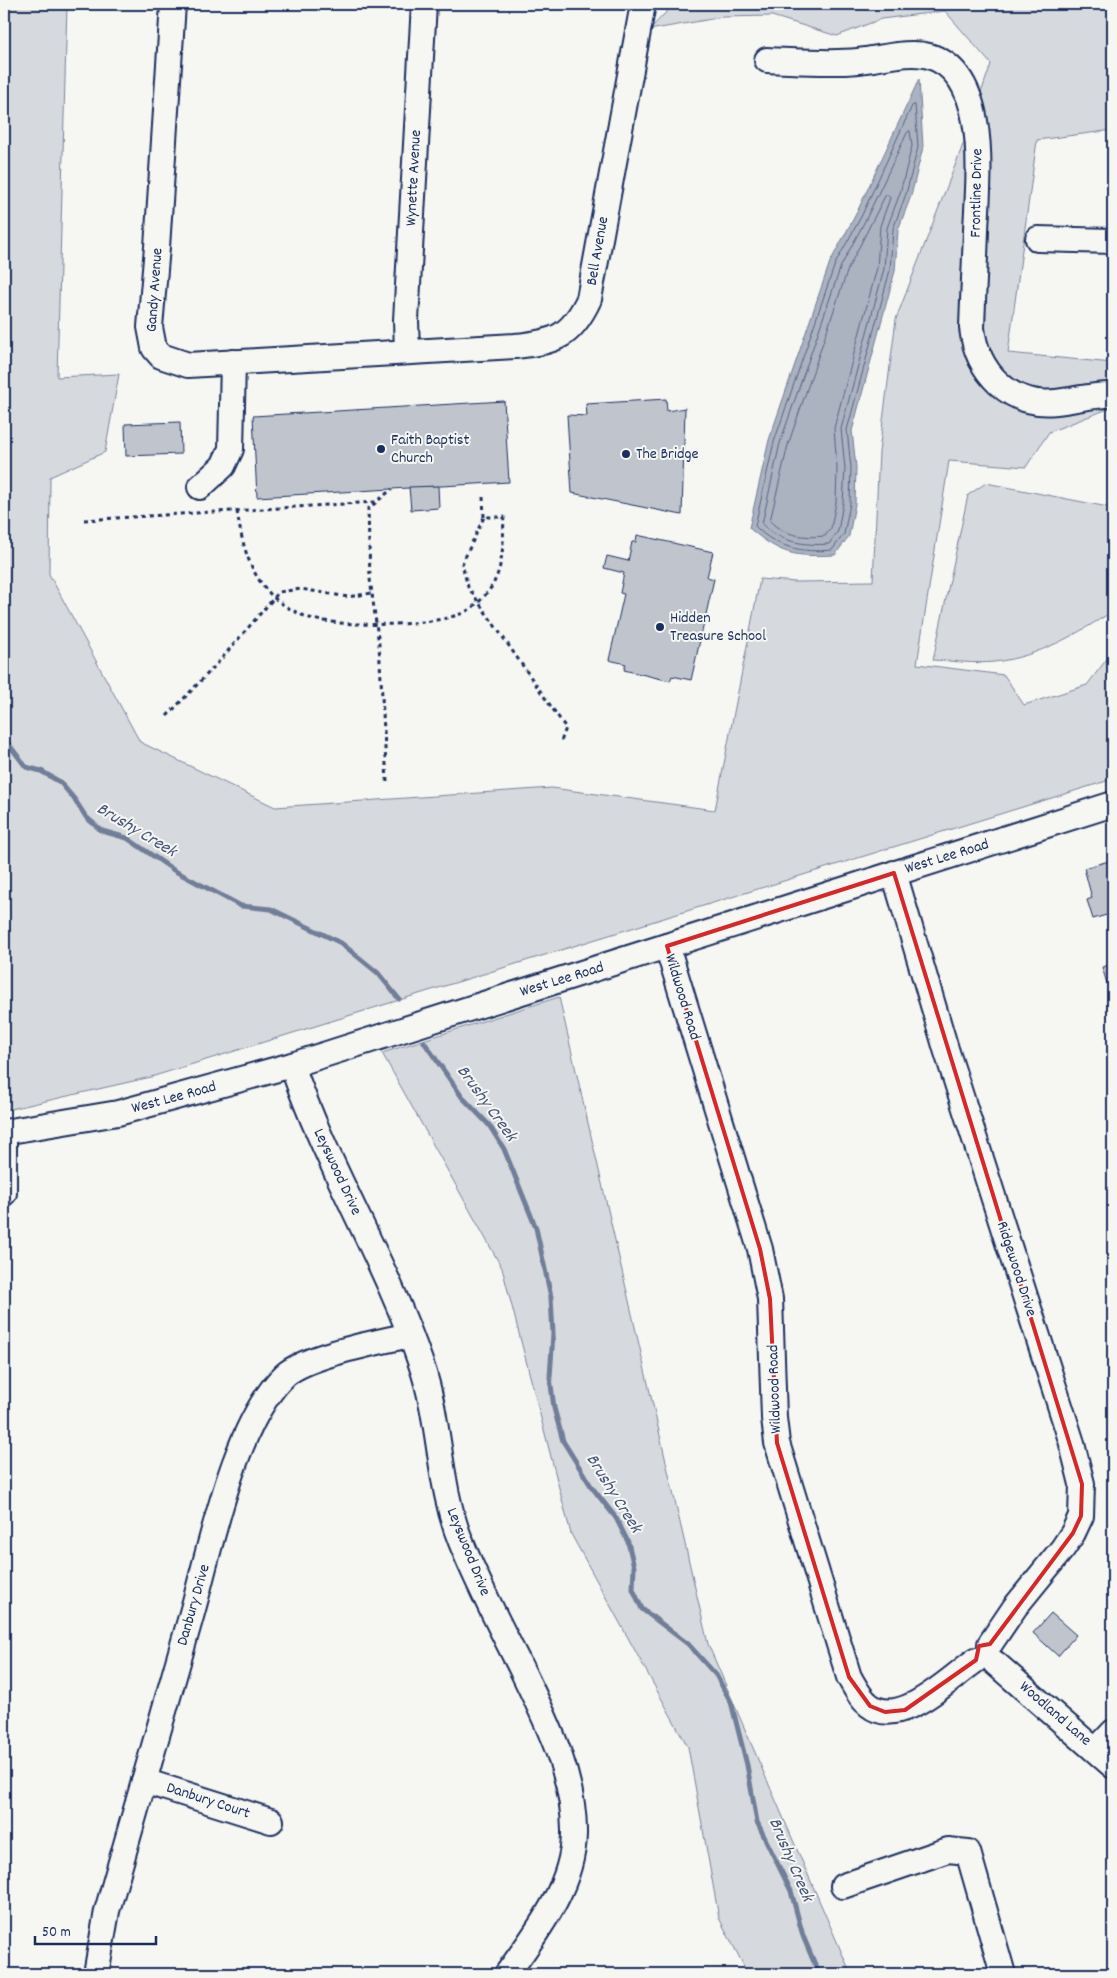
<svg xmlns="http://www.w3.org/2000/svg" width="1117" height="1978" viewBox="0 0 1117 1978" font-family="Dekko,sans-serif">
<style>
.green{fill:#d6d9dd;stroke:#78849e}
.water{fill:#abb2c0;stroke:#717e99}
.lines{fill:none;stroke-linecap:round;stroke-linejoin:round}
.shore{stroke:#556385;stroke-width:1}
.stream{stroke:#717e99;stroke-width:5}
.building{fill:#c0c4cd;stroke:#1b2f5e}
.minor-casing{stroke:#1b2f5e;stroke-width:28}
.path{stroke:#1b2f5e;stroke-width:3;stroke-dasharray:4 4;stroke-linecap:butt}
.minor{stroke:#f6f6f2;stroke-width:24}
.marked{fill:none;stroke:#d62828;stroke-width:4;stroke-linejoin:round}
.poi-dot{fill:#1b2f5e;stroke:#f6f6f2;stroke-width:2}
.labels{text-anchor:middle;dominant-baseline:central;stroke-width:4;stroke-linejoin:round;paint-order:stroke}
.street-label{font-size:16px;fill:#1b2f5e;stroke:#f6f6f2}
.poi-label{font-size:16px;fill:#1b2f5e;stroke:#f6f6f2;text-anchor:start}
.water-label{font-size:18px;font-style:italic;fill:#46567b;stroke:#f6f6f2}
</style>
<rect width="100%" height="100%" fill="#f6f6f2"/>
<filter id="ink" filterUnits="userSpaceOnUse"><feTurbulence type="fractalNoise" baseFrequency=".02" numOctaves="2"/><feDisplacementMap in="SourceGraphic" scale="10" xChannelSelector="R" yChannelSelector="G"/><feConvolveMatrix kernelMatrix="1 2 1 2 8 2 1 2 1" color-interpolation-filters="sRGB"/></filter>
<g filter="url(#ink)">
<g class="green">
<path d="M 4,4 L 67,4 L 57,377 L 119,374 L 105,452 L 50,477 L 49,574 L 140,742 L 275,807 L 552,788 L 715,810 L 760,579 L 795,582 L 873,581 L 879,452 L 896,319 L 961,150 L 991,64 L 945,11 L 881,19 L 837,36 L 772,16 L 723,17 L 649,30 L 674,4 L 1113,4 L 1113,130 L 1037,140 L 1008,353 L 1113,363 L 1113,407 L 1049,432 L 1026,467 L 949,461 L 917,664 L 1004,675 L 1024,705 L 1087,685 L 1113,651 L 1113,779 L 151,1077 L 11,1109 L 4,1109 Z"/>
<path d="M 986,483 L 1113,508 L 1113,611 C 1077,634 1038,657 994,662 C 975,664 953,661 933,660 L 968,495 Z"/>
<path d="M 559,997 L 708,1644 L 851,1974 L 748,1974 L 719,1918 L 688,1747 L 571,1534 L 502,1268 L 382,1053 Z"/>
</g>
<path class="water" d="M 919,79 L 923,147 L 911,196 L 898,230 L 895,271 L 852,431 L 856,467 L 855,504 L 849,536 L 835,555 C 794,557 781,555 749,528 L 769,440 L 830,262 L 856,214 Z"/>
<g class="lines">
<g class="shore">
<path d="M 915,105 L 918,147 L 906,194 L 893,229 L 890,270 L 847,430 L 851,468 L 850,504 L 844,534 L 832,550 C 803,553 776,548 755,526 L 774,442 L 835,264 L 861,217 L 912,106 Z"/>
<path d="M 910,131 L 912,146 L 900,193 L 887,228 L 884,269 L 841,429 L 845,468 L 843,503 L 838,531 L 829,544 C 804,546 780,542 762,524 L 780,443 L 841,266 L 866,219 L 907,133 Z"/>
<path d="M 888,195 L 890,198 L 880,226 L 877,268 L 834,428 L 837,468 L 836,502 L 831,528 L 825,536 C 805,538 784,536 770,521 L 788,445 L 848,269 L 885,196 Z"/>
</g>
<g class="stream">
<path d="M 4,738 L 26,767 L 41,771 L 60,782 L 75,800 L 86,817 L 102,831 L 127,838 L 175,871 L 241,906 L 271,909 L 341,943 L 378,973 L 399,999"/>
<path d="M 424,1042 L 462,1097 L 489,1125 L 504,1149 L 536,1228 L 551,1297 L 553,1334 L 550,1377 L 554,1408 L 563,1441 L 591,1486 L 616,1518 L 628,1542 L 634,1567 L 633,1589 L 642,1609 L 688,1644 L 716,1675 L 731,1702 L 747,1765 L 757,1822 L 791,1891 L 803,1936 L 819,1974"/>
</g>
</g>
<g class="building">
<path d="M 666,399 L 667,411 L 685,408 L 682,515 L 572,493 L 567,415 L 587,416 L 586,404 Z"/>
<path d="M 504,401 L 509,482 L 257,497 L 253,416 Z"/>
<path d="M 180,422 L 181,454 L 126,456 L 125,424 Z"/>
<path d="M 438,486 L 439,508 L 411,510 L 409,487 Z"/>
<path d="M 637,535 L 713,552 L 707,577 L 714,579 L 691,680 L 672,676 L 670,681 L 624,670 L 626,664 L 609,660 L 624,594 L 620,593 L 624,573 L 604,568 L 607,556 L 628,561 L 632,542 L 636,542 Z"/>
<path d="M 1109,861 L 1113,869 L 1113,913 L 1093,919 L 1087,900 L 1092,898 L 1084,868 Z"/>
<path d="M 1113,964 L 1113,1003 L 1102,967 Z"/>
<path d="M 1051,1613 L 1076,1635 L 1058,1656 L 1033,1633 Z"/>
</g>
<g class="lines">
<g class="minor-casing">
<g id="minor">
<path d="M 173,4 L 157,247 L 150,327 L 154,348 L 161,356 L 188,365 L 515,346 C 556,342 571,337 589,299 L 643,4"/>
<path d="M 767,60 C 797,61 828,64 858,61 C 880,59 908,50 929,56 C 991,74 978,181 976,230 C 975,263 973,295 972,328 C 977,372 1010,407 1056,402 C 1076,400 1094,394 1113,395"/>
<path d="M 1038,239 L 1113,241"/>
<path d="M 407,352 L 406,320 L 424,4"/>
<path d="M 200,487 L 223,466 L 231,449 L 233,362"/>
<path d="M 894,873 L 946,1049 L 1071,1440 L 1082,1484 L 1081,1516 L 1073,1533 L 1063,1548 L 1015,1607 L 990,1644"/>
<path d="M 667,946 L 760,1249 L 770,1299 L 774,1418 L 777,1443 L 849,1677 C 855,1687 860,1698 869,1705 C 900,1730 951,1677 976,1660"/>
<path d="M 292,1065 C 327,1168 386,1261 421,1364 C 441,1421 438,1486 461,1542 C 478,1584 499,1625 520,1666 C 545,1718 575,1775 574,1834 C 573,1887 536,1933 507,1974"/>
<path d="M 4,1132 L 118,1113 L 292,1065 L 1113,804"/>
<path d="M 4,1193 L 4,1132"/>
<path d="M 995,1663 L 1113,1766"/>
<path d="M 1096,1750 L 1113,1732"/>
<path d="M 144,1781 L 271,1821"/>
<path d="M 843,1886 L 948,1850 L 968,1852 L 1003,1974"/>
<path d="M 96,1974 L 107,1911 C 135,1814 162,1717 190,1620 C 210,1551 233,1424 285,1375 C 308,1355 379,1342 410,1335"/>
</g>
</g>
<g class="path">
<path d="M 483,497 L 484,517"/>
<path d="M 237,511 C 242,544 249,573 273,597 C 282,605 301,616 313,619 C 346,627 443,628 470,609 C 478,604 492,589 495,580 C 504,561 503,537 504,517 L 484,517 L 462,564 L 468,587 L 566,728 L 560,744"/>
<path d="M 84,520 L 376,502"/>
<path d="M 167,716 L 215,666 L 279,592 L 301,589 L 348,597 L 372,593"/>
<path d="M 387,782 L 379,645 L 370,579 L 368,509 L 392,489"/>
</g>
<use href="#minor" class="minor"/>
</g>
</g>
<path class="marked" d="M 894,873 L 1082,1484 L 1081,1516 L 1073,1533 L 990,1644 L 979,1646 L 976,1660 L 905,1710 L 885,1712 L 870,1706 L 849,1677 L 777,1443 L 770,1299 L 760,1249 L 667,946 Z"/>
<g class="poi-dot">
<circle cx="381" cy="449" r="5"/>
<circle cx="626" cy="454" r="5"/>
<circle cx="660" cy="627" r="5"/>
</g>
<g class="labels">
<g class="street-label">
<text transform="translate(414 178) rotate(-87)">Wynette Avenue</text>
<text transform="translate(977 193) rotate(-89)">Frontline Drive</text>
<text transform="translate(598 251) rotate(-80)">Bell Avenue</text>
<text transform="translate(155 290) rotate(-86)">Gandy Avenue</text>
<text transform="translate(947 857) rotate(-17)">West Lee Road</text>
<text transform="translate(562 980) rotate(-17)">West Lee Road</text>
<text transform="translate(682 997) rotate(73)">Wildwood Road</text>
<text transform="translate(174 1098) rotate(-15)">West Lee Road</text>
<text transform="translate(337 1172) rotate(65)">Leyswood Drive</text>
<text transform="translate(1016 1269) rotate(72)">Ridgewood Drive</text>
<text transform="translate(775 1389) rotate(-92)">Wildwood Road</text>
<text transform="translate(468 1552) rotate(68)">Leyswood Drive</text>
<text transform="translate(194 1605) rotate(-74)">Danbury Drive</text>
<text transform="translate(1055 1714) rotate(41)">Woodland Lane</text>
<text transform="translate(208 1801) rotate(18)">Danbury Court</text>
</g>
<g class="poi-label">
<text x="391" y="440">Faith Baptist<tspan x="391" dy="18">Church</tspan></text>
<text x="636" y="454">The Bridge</text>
<text x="670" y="618">Hidden<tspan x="670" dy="18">Treasure School</tspan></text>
</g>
<g class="water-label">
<text transform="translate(136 831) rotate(31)">Brushy Creek</text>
<text transform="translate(486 1104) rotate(54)">Brushy Creek</text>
<text transform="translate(613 1494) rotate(58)">Brushy Creek</text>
<text transform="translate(790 1860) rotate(67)">Brushy Creek</text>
</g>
</g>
<rect width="1117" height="1978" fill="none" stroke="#f6f6f2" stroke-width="20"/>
<rect x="10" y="10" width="1097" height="1958" fill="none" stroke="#1b2f5e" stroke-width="2" filter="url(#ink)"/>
<path d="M35 1936v8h121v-8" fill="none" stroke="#1b2f5e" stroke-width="2.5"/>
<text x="42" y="1936" font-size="15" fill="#1b2f5e" stroke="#f6f6f2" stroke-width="4" paint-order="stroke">50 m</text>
</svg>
